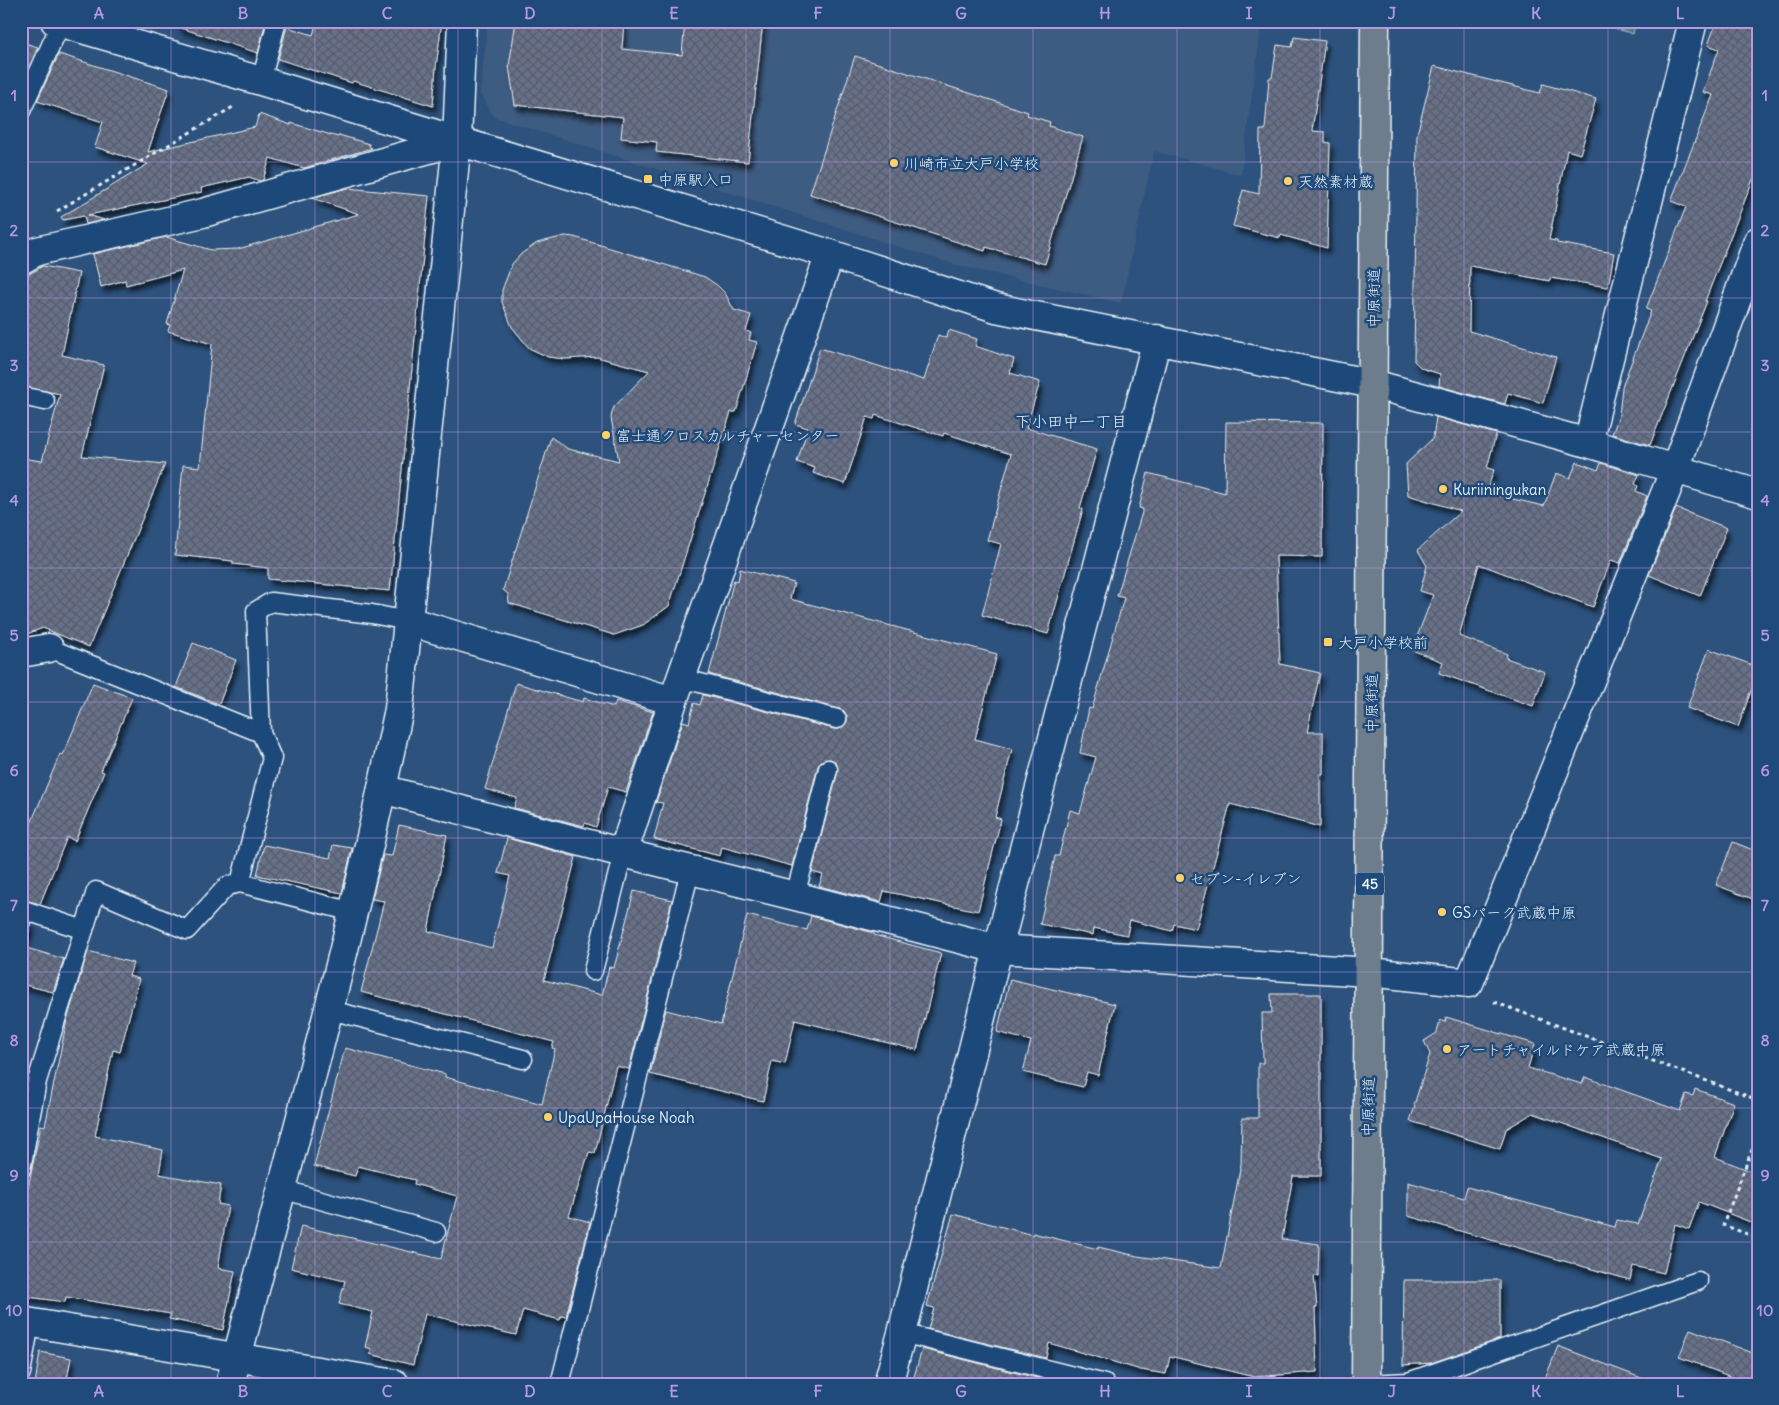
<svg xmlns="http://www.w3.org/2000/svg" width="1779" height="1405" viewBox="0 0 1779 1405" font-family="Delius,'Klee One',sans-serif">
<style>
.built{fill:#3e5b81}
.garden{fill:url(#garden-furrows);stroke:#a0b8c0}
.building{fill:url(#building-cross-hatch);stroke:#e8f1f8;filter:url(#shadow)}
.lines{fill:none;stroke-linecap:round;stroke-linejoin:round}
.lane-casing{stroke:#e8f1f8;stroke-width:21}
.street-casing{stroke:#e8f1f8;stroke-width:31}
.secondary-casing{stroke:#e8f1f8;stroke-width:31}
.primary-casing{stroke:#e8f1f8;stroke-width:31}
.path{stroke:#e8f1f8;stroke-width:3;stroke-dasharray:4 4;stroke-linecap:butt}
.lane{stroke:#1f4a7a;stroke-width:18}
.street{stroke:#1f4a7a;stroke-width:28}
.secondary{stroke:#1f4a7a;stroke-width:28}
.primary{stroke:#6d7d8c;stroke-width:28}
.grid{fill:none;stroke:#b798de;stroke-width:1;stroke-opacity:0.55}
.poi-dot{fill:#ffd166;stroke:#1f4a7a;stroke-width:2}
.labels{text-anchor:middle;dominant-baseline:central;stroke-width:5;stroke-linejoin:round;paint-order:stroke}
.shield{fill:#1f4a7a;stroke:#acbfd2;stroke-width:1}
.shield-label{font-size:14px;font-weight:bold;fill:#e8f1f8}
.poi-label{font-size:15px;fill:#e8f1f8;stroke:#1f4a7a;text-anchor:start}
.street-label{font-size:15px;fill:#e8f1f8;stroke:#1f4a7a}
.neighbourhood-label{font-size:16px;fill:#e8f1f8;stroke:#1f4a7a}
.neatline{fill:none;stroke:#b798de;stroke-width:2}
.grid-label{font-size:16px;text-anchor:middle;font-weight:bold;fill:#b798de}
</style>
<defs>
<pattern id="garden-furrows" width="10" height="10" patternUnits="userSpaceOnUse" patternTransform="scale(1.25)"><rect width="10" height="10" fill="#598087"/><path d="M-1 1l2-2M0 10L10 0M9 11l2-2" fill="none" stroke="#50676c"/></pattern>
<pattern id="building-cross-hatch" width="8" height="8" patternUnits="userSpaceOnUse" patternTransform="scale(1.25)"><rect width="8" height="8" fill="#677089"/><path d="M0 0l8 8M0 8l8-8" fill="none" stroke="#565c6a"/></pattern>
<filter id="shadow"><feDropShadow dx="3" dy="5.5" stdDeviation="2.5" flood-color="#0009"/></filter>
</defs>
<rect width="100%" height="100%" fill="#2d527d"/>
<filter id="ink" filterUnits="userSpaceOnUse"><feTurbulence type="fractalNoise" baseFrequency=".02" numOctaves="2"/><feDisplacementMap in="SourceGraphic" scale="10" xChannelSelector="R" yChannelSelector="G"/><feConvolveMatrix kernelMatrix="1 2 1 2 8 2 1 2 1" color-interpolation-filters="sRGB"/></filter>
<g filter="url(#ink)">
<path class="built" d="M 488,21 L 1262,21 L 1241,175 L 1154,151 L 1121,303 L 956,265 L 494,117 L 480,94 Z"/>
<path class="garden" d="M 1591,21 L 1636,21 L 1633,34 Z"/>
<g class="building">
<path d="M 179,21 L 266,21 L 258,53 L 178,27 Z"/>
<path d="M 317,21 L 442,21 L 436,67 L 433,106 L 353,81 L 352,83 L 278,59 L 287,27 L 313,35 Z"/>
<path d="M 516,21 L 624,21 L 622,49 L 682,55 L 685,21 L 763,21 L 748,162 L 656,152 L 657,142 L 621,138 L 623,117 L 515,105 L 509,66 Z"/>
<path d="M 1717,21 L 1758,21 L 1758,167 L 1705,301 L 1707,301 L 1650,445 L 1612,434 L 1619,416 L 1622,387 L 1651,311 L 1646,309 L 1686,207 L 1671,201 L 1713,95 L 1703,92 L 1719,49 L 1708,45 Z"/>
<path d="M 1294,37 L 1325,41 L 1312,131 L 1325,132 L 1325,142 L 1330,143 L 1327,248 L 1281,235 L 1280,238 L 1233,226 L 1243,190 L 1259,194 L 1260,130 L 1265,130 L 1269,78 L 1272,78 L 1277,45 L 1292,47 Z"/>
<path d="M 21,42 L 38,47 L 21,85 Z"/>
<path d="M 59,54 L 169,89 L 148,152 L 255,127 L 259,114 L 291,125 L 291,123 L 338,137 L 339,135 L 369,144 L 370,147 L 372,148 L 304,168 L 270,158 L 263,180 L 260,181 L 249,177 L 201,188 L 202,192 L 88,215 L 104,220 L 86,224 L 84,216 L 63,220 L 61,217 L 148,164 L 95,147 L 103,122 L 37,101 Z"/>
<path d="M 855,56 L 1028,112 L 1027,115 L 1050,122 L 1049,126 L 1083,137 L 1045,264 L 986,247 L 985,251 L 810,194 Z"/>
<path d="M 1434,66 L 1540,93 L 1543,84 L 1596,99 L 1580,154 L 1567,150 L 1549,240 L 1557,241 L 1557,243 L 1614,253 L 1608,287 L 1550,278 L 1550,281 L 1470,266 L 1469,331 L 1556,357 L 1543,403 L 1508,393 L 1505,404 L 1439,386 L 1440,374 L 1421,368 L 1414,361 L 1417,134 Z"/>
<path d="M 347,188 L 429,196 L 390,591 L 268,579 L 268,568 L 233,564 L 233,561 L 175,555 L 183,465 L 200,467 L 212,344 L 168,331 L 170,325 L 167,324 L 183,270 L 126,285 L 125,280 L 101,287 L 93,254 L 166,237 L 211,250 L 238,249 L 359,214 L 312,198 Z"/>
<path d="M 565,236 L 574,237 L 705,277 L 718,286 L 725,293 L 734,310 L 751,315 L 746,331 L 751,333 L 749,340 L 757,342 L 736,412 L 731,412 L 669,606 L 643,625 L 614,635 L 509,603 L 508,594 L 503,590 L 551,437 L 568,449 L 619,461 L 611,418 L 612,412 L 614,407 L 649,371 L 597,357 L 565,359 L 548,357 L 529,348 L 512,327 L 502,302 L 502,290 L 512,264 L 521,254 L 537,243 Z"/>
<path d="M 43,266 L 79,273 L 62,355 L 104,365 L 82,456 L 165,464 L 89,647 L 43,628 L 21,636 L 21,458 L 42,461 L 60,394 L 21,386 L 21,276 L 29,274 Z"/>
<path d="M 949,330 L 977,339 L 975,346 L 1014,359 L 1010,373 L 1040,382 L 1026,428 L 1097,449 L 1080,508 L 1083,509 L 1048,634 L 982,615 L 1001,544 L 987,540 L 1011,454 L 944,433 L 943,436 L 875,415 L 874,419 L 867,417 L 845,484 L 813,473 L 815,468 L 797,462 L 808,428 L 795,424 L 820,348 L 924,380 L 938,335 L 946,338 Z"/>
<path d="M 1436,417 L 1496,434 L 1487,468 L 1494,470 L 1486,493 L 1544,506 L 1556,473 L 1570,478 L 1577,462 L 1598,470 L 1601,463 L 1639,475 L 1635,484 L 1638,486 L 1636,491 L 1647,496 L 1620,563 L 1611,560 L 1593,607 L 1479,564 L 1459,636 L 1507,654 L 1506,658 L 1545,672 L 1533,706 L 1439,673 L 1443,662 L 1412,650 L 1433,595 L 1420,591 L 1427,566 L 1418,550 L 1461,511 L 1408,495 L 1406,464 L 1433,438 Z"/>
<path d="M 1226,422 L 1323,423 L 1322,557 L 1276,556 L 1280,664 L 1320,673 L 1307,732 L 1323,732 L 1323,774 L 1320,774 L 1320,827 L 1230,804 L 1196,929 L 1174,924 L 1172,931 L 1130,920 L 1127,935 L 1094,928 L 1093,935 L 1040,924 L 1055,856 L 1059,856 L 1070,810 L 1080,813 L 1096,757 L 1080,753 L 1089,708 L 1092,709 L 1124,598 L 1117,596 L 1143,509 L 1139,508 L 1148,473 L 1225,493 Z"/>
<path d="M 1676,508 L 1727,528 L 1700,596 L 1649,575 Z"/>
<path d="M 740,569 L 794,583 L 790,599 L 997,654 L 975,739 L 1012,749 L 995,817 L 1001,819 L 978,911 L 884,891 L 881,902 L 819,886 L 823,875 L 812,872 L 838,771 L 836,762 L 830,759 L 821,761 L 818,766 L 792,866 L 722,847 L 720,856 L 654,839 L 663,803 L 656,802 L 683,721 L 689,723 L 694,703 L 700,705 L 703,695 L 834,729 L 840,729 L 847,722 L 847,716 L 844,711 L 840,709 L 709,674 L 734,580 L 738,581 Z"/>
<path d="M 193,643 L 236,660 L 219,704 L 176,687 Z"/>
<path d="M 1709,649 L 1758,667 L 1758,671 L 1738,727 L 1687,708 Z"/>
<path d="M 93,683 L 132,698 L 101,771 L 104,772 L 75,841 L 67,837 L 40,904 L 21,899 L 21,847 L 60,754 L 63,755 Z"/>
<path d="M 516,683 L 583,702 L 584,698 L 614,707 L 616,701 L 653,712 L 626,792 L 608,787 L 596,827 L 585,823 L 584,826 L 514,808 L 517,798 L 485,789 Z"/>
<path d="M 399,825 L 447,835 L 428,931 L 492,948 L 510,876 L 498,873 L 507,838 L 576,857 L 544,980 L 602,995 L 609,967 L 614,968 L 634,891 L 672,900 L 629,1069 L 616,1066 L 595,1153 L 589,1152 L 569,1216 L 590,1222 L 566,1317 L 561,1316 L 560,1320 L 523,1310 L 516,1335 L 425,1314 L 413,1365 L 370,1354 L 372,1349 L 365,1347 L 373,1312 L 339,1304 L 345,1281 L 291,1268 L 301,1226 L 441,1259 L 457,1196 L 414,1184 L 415,1180 L 358,1166 L 355,1176 L 314,1166 L 345,1048 L 445,1074 L 445,1077 L 542,1104 L 555,1049 L 552,1048 L 554,1042 L 361,992 L 384,901 L 372,899 L 383,855 L 392,856 Z"/>
<path d="M 1733,842 L 1758,852 L 1758,901 L 1716,885 Z"/>
<path d="M 264,845 L 330,858 L 333,845 L 352,848 L 342,893 L 257,875 Z"/>
<path d="M 747,915 L 807,930 L 811,916 L 874,933 L 874,935 L 941,953 L 917,1050 L 795,1020 L 785,1064 L 772,1061 L 763,1101 L 650,1074 L 666,1010 L 721,1024 Z"/>
<path d="M 21,920 L 32,924 L 23,947 L 64,959 L 53,992 L 21,984 Z"/>
<path d="M 88,951 L 133,963 L 129,976 L 139,979 L 120,1052 L 113,1050 L 95,1136 L 163,1150 L 159,1174 L 221,1185 L 218,1204 L 228,1206 L 218,1268 L 235,1271 L 223,1330 L 169,1319 L 171,1314 L 66,1297 L 65,1302 L 21,1296 L 21,1222 L 41,1125 L 45,1126 L 67,1020 Z"/>
<path d="M 1010,979 L 1115,1004 L 1098,1075 L 1087,1072 L 1083,1087 L 1023,1072 L 1031,1041 L 997,1032 Z"/>
<path d="M 1271,994 L 1321,994 L 1321,1176 L 1293,1176 L 1282,1239 L 1319,1244 L 1318,1276 L 1314,1276 L 1317,1308 L 1315,1308 L 1317,1372 L 1254,1377 L 1170,1356 L 1166,1374 L 1141,1370 L 1049,1343 L 1046,1358 L 928,1329 L 934,1308 L 927,1306 L 953,1214 L 1033,1235 L 1033,1233 L 1098,1249 L 1098,1247 L 1137,1256 L 1221,1268 L 1241,1164 L 1242,1118 L 1258,1118 L 1258,1063 L 1263,1063 L 1262,1013 L 1272,1013 Z"/>
<path d="M 1446,1017 L 1535,1044 L 1528,1068 L 1582,1084 L 1585,1077 L 1680,1111 L 1686,1094 L 1693,1096 L 1695,1089 L 1734,1103 L 1715,1157 L 1758,1174 L 1758,1225 L 1699,1202 L 1689,1229 L 1675,1224 L 1664,1273 L 1633,1266 L 1630,1280 L 1408,1216 L 1408,1182 L 1464,1198 L 1467,1187 L 1615,1227 L 1617,1220 L 1638,1224 L 1662,1159 L 1533,1113 L 1506,1129 L 1500,1149 L 1410,1121 L 1415,1106 L 1414,1105 L 1430,1054 L 1424,1041 L 1437,1033 L 1440,1020 L 1445,1022 Z"/>
<path d="M 1404,1280 L 1500,1280 L 1500,1339 L 1431,1363 L 1403,1365 Z"/>
<path d="M 1690,1329 L 1758,1355 L 1758,1384 L 1750,1384 L 1679,1357 Z"/>
<path d="M 1558,1346 L 1649,1381 L 1649,1384 L 1543,1384 Z"/>
<path d="M 922,1349 L 1041,1379 L 1039,1384 L 912,1384 Z"/>
<path d="M 40,1352 L 71,1358 L 66,1384 L 35,1384 Z"/>
</g>
<g class="lines">
<g class="lane-casing">
<g id="lane">
<path d="M 261,81 L 277,21"/>
<path d="M 21,111 L 61,23"/>
<path d="M 21,396 L 45,401"/>
<path d="M 49,648 L 261,733"/>
<path d="M 681,678 L 837,719"/>
<path d="M 240,883 L 272,758 L 261,733 L 256,611 L 271,602 L 372,614 L 408,621"/>
<path d="M 795,896 L 828,769"/>
<path d="M 21,909 L 84,930"/>
<path d="M 593,971 L 623,853"/>
<path d="M 330,1010 L 523,1059"/>
<path d="M 21,1169 L 37,1081 L 96,891 L 187,930 L 227,886 L 240,883 L 353,912"/>
<path d="M 281,1189 L 436,1232"/>
<path d="M 902,1333 L 1105,1384"/>
<path d="M 21,1373 L 30,1323"/>
<path d="M 560,1384 L 690,871"/>
<path d="M 1369,1384 L 1408,1382 L 1698,1281"/>
</g>
</g>
<g class="street-casing">
<g id="street">
<path d="M 21,260 L 37,251 L 203,213 L 457,141"/>
<path d="M 1373,384 L 1588,443 L 1758,494"/>
<path d="M 1588,443 L 1693,21"/>
<path d="M 408,621 L 673,701"/>
<path d="M 21,653 L 49,648"/>
<path d="M 382,789 L 623,853 L 795,896 L 998,949 L 1370,972 L 1469,983 L 1675,469 L 1758,241"/>
<path d="M 623,853 L 673,701 L 830,254"/>
<path d="M 21,1321 L 395,1384"/>
<path d="M 230,1384 C 289,1159 352,937 399,709 L 457,141 L 462,21"/>
<path d="M 888,1384 L 902,1333 L 998,949 L 1157,339"/>
</g>
</g>
<g class="secondary-casing">
<path id="secondary" d="M 55,21 L 261,81 L 830,254 L 996,308 L 1373,384"/>
</g>
<g class="primary-casing">
<path id="primary" d="M 1366,1384 L 1375,21"/>
</g>
<g class="path">
<path d="M 57,211 L 233,107"/>
<path d="M 1494,1002 L 1758,1100"/>
<path d="M 1758,1134 L 1723,1225 L 1758,1238"/>
</g>
<use href="#lane" class="lane"/>
<use href="#street" class="street"/>
<use href="#secondary" class="secondary"/>
<use href="#primary" class="primary"/>
</g>
</g>
<path class="grid" d="M 171,21 L 171,1384M 315,21 L 315,1384M 458,21 L 458,1384M 602,21 L 602,1384M 746,21 L 746,1384M 890,21 L 890,1384M 1033,21 L 1033,1384M 1177,21 L 1177,1384M 1320,21 L 1320,1384M 1464,21 L 1464,1384M 1608,21 L 1608,1384M 21,162 L 1758,162M 21,298 L 1758,298M 21,432 L 1758,432M 21,568 L 1758,568M 21,702 L 1758,702M 21,838 L 1758,838M 21,972 L 1758,972M 21,1108 L 1758,1108M 21,1242 L 1758,1242"/>
<g class="poi-dot">
<circle cx="894" cy="163" r="5"/>
<rect x="643" y="174" width="10" height="10" rx="2.5"/>
<circle cx="1288" cy="181" r="5"/>
<circle cx="606" cy="435" r="5"/>
<circle cx="1443" cy="489" r="5"/>
<rect x="1323" y="637" width="10" height="10" rx="2.5"/>
<circle cx="1180" cy="878" r="5"/>
<circle cx="1442" cy="912" r="5"/>
<circle cx="1447" cy="1049" r="5"/>
<circle cx="548" cy="1117" r="5"/>
</g>
<g class="labels">
<rect class="shield" x="1356" y="872.5" width="28" height="23" rx="4"/>
<g class="shield-label">
<text x="1370" y="884">45</text>
</g>
<g class="poi-label">
<text x="904" y="163">川崎市立大戸小学校</text>
<text x="658" y="179">中原駅入口</text>
<text x="1298" y="181">天然素材蔵</text>
<text x="616" y="435">富士通クロスカルチャーセンター</text>
<text x="1453" y="489">Kuriiningukan</text>
<text x="1338" y="642">大戸小学校前</text>
<text x="1190" y="878">セブン-イレブン</text>
<text x="1452" y="912">GSパーク武蔵中原</text>
<text x="1457" y="1049">アートチャイルドケア武蔵中原</text>
<text x="558" y="1117">UpaUpaHouse Noah</text>
</g>
<g class="street-label">
<text transform="translate(1373 298) rotate(-90)">中原街道</text>
<text transform="translate(1371 703) rotate(-90)">中原街道</text>
<text transform="translate(1368 1107) rotate(-89)">中原街道</text>
</g>
<g class="neighbourhood-label">
<text x="1071" y="421">下小田中一丁目</text>
</g>
</g>
<rect width="1779" height="1405" fill="none" stroke="#1f4a7a" stroke-width="55"/>
<rect x="28" y="28" width="1724" height="1350" class="neatline"/>
<g class="grid-label">
<text x="99" y="19">A</text>
<text x="243" y="19">B</text>
<text x="387" y="19">C</text>
<text x="530" y="19">D</text>
<text x="674" y="19">E</text>
<text x="818" y="19">F</text>
<text x="961" y="19">G</text>
<text x="1105" y="19">H</text>
<text x="1249" y="19">I</text>
<text x="1392" y="19">J</text>
<text x="1536" y="19">K</text>
<text x="1680" y="19">L</text>
<text x="14" y="101">1</text>
<text x="1765" y="101">1</text>
<text x="14" y="236">2</text>
<text x="1765" y="236">2</text>
<text x="14" y="371">3</text>
<text x="1765" y="371">3</text>
<text x="14" y="506">4</text>
<text x="1765" y="506">4</text>
<text x="14" y="641">5</text>
<text x="1765" y="641">5</text>
<text x="14" y="776">6</text>
<text x="1765" y="776">6</text>
<text x="14" y="911">7</text>
<text x="1765" y="911">7</text>
<text x="14" y="1046">8</text>
<text x="1765" y="1046">8</text>
<text x="14" y="1181">9</text>
<text x="1765" y="1181">9</text>
<text x="14" y="1316">10</text>
<text x="1765" y="1316">10</text>
<text x="99" y="1397">A</text>
<text x="243" y="1397">B</text>
<text x="387" y="1397">C</text>
<text x="530" y="1397">D</text>
<text x="674" y="1397">E</text>
<text x="818" y="1397">F</text>
<text x="961" y="1397">G</text>
<text x="1105" y="1397">H</text>
<text x="1249" y="1397">I</text>
<text x="1392" y="1397">J</text>
<text x="1536" y="1397">K</text>
<text x="1680" y="1397">L</text>
</g>
</svg>
